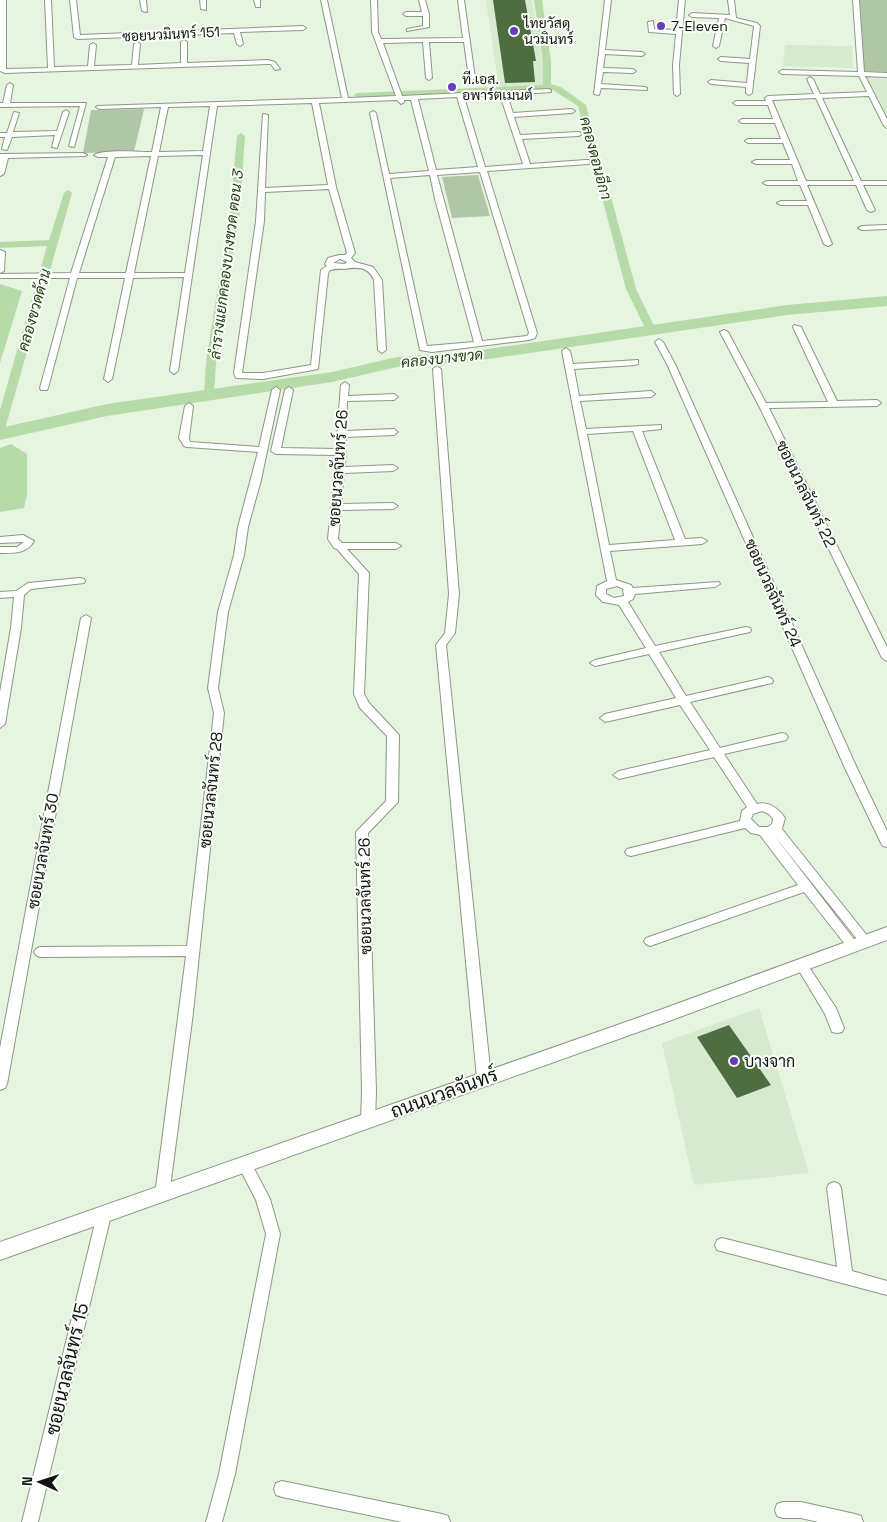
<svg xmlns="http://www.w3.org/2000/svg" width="887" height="1522" viewBox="0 0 887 1522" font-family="'Space Grotesk',Sarabun,sans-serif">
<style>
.built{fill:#d6eacf}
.green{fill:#afc7a6}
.water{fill:#b7dba8}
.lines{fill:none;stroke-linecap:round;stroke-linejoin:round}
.canal{fill:#b7dba8;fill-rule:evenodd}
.river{fill:#b7dba8;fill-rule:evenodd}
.building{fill:#4e6e41}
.street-casing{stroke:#8a9884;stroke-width:2}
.secondary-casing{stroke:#8a9884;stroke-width:2}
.street{fill:#fff;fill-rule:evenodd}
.secondary{fill:#fff;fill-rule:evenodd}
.poi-dot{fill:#643fb7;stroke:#fbfefa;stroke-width:2}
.labels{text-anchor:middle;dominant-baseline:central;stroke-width:4;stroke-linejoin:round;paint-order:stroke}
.far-poi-label{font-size:14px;fill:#0f140d;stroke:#fbfefa;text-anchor:start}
.far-street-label{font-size:14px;fill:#0f140d;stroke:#fbfefa}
.far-water-label{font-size:15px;font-style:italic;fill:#20410e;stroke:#fbfefa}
.street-label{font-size:16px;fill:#0f140d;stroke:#fbfefa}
.poi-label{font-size:16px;fill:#0f140d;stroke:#fbfefa;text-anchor:start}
.near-street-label{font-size:19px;fill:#0f140d;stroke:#fbfefa}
</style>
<rect width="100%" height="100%" fill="#e6f5e0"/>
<g class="built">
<path d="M 486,0 L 532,0 L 547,86 L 499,88 Z"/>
<path d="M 785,45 L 852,46 L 853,68 L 783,66 Z"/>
<path d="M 863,71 L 887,72 L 887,115 Z"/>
<path d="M 759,1008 L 809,1173 L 694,1185 L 662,1043 Z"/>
</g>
<g class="green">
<path d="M 860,0 L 887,0 L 887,72 L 863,71 Z"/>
<path d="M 144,109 L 134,152 L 83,153 L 91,110 Z"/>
<path d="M 478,175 L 490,216 L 452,218 L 442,177 Z"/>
</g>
<g class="water">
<path d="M 0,284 L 22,291 L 0,363 Z"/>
<path d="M 11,444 L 27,454 L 27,495 L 24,508 L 0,512 L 0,448 Z"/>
</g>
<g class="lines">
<g class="canal">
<path d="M 534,0 L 542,0 L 551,62 L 551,84 L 561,87 L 586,105 L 636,289 L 656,330 L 655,332 L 647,332 L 646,330 L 626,289 L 578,106 L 551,89 L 357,97 L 353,95 L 357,93 L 543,85 L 543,62 Z"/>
<path d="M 241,133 L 245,136 L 240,212 L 216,362 L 214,394 L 209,397 L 204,394 L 206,362 L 230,212 L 237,136 Z"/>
<path d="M 68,190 L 72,193 L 5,429 L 0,432 L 0,410 L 47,246 L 0,248 L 0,242 L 49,240 L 64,193 Z"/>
</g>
<path class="river" d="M 887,296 L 887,306 L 787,315 L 475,361 L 397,367 L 332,382 L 107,416 L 0,440 L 0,428 L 107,404 L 332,372 L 397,357 L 475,351 L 787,305 Z"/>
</g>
<g class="building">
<path d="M 493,0 L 525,0 L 536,61 L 533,61 L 535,82 L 505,83 Z"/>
<path d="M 729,1025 L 771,1085 L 737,1098 L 697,1037 Z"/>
</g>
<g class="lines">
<g class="street-casing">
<g id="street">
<path d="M 0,0 L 6,0 L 6,69 L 48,68 L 45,0 L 51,0 L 54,67 L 88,66 L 90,45 L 93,43 L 96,45 L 94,66 L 132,65 L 134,44 L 137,42 L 140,44 L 138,65 L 181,63 L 181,42 L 184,40 L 187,42 L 187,63 L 268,60 L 275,62 L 280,69 L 275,70 L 271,64 L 268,64 L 5,73 L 0,71 Z"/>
<path d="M 70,0 L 76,0 L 80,35 L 303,26 L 306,28 L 303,30 L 240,32 L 243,44 L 240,46 L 237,44 L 234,33 L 77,39 L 74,37 Z"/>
<path d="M 140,0 L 146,0 L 147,12 L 142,11 Z"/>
<path d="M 200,0 L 206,0 L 206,10 L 201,9 Z"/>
<path d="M 254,0 L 260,0 L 260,7 L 256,7 Z"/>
<path d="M 321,0 L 327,0 L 348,98 L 396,96 L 372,32 L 371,0 L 377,0 L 378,32 L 381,39 L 463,38 L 458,0 L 464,0 L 475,78 L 472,80 L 469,78 L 464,42 L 429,42 L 432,78 L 429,80 L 426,78 L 423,42 L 383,43 L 402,96 L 549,89 L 551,90 L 551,92 L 507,95 L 513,113 L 572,109 L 575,111 L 572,113 L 514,117 L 520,135 L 579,132 L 582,134 L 579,136 L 522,139 L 530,164 L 586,160 L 589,160 L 589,164 L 487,171 L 537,333 L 535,338 L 529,340 L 432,352 L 420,350 L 370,113 L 373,111 L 376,113 L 389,174 L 429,171 L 411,100 L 404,100 L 404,102 L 401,104 L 397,100 L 319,103 L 336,187 L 355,253 L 351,258 L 355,262 L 373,267 L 382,280 L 386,350 L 382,353 L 378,350 L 374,280 C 368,266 357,267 344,269 C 338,269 334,268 329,271 L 328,274 L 318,369 L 263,379 L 236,378 L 234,373 L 256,221 L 263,114 L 268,115 L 265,188 L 328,185 L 312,103 L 217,106 L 178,371 L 174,374 L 170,371 L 184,277 L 133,278 L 112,379 L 108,382 L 104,379 L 125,278 L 77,278 L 48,388 L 47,390 L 41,390 L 40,388 L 70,278 L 0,278 L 0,274 L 71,273 L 108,157 L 98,157 L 94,155 C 104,149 138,152 152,152 L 161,107 L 99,109 L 96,107 L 97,106 L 342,98 ZM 500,95 L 523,164 L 485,167 L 464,97 ZM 457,97 L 478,167 L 436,170 L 418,99 ZM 210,106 L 203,151 L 159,152 L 168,107 ZM 203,155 L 185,273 L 134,273 L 158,156 ZM 151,156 L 126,273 L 79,273 L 115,157 ZM 480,172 L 529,333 L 527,336 L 482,341 L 437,175 ZM 430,175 L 435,199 L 474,342 L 427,346 L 390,178 ZM 329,189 L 347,253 L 345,255 L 339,255 L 328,258 L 325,264 L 327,266 L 321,270 L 311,365 L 263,373 L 242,373 L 264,221 L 265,192 ZM 340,259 L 347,262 L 345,264 L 333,263 Z"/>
<path d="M 419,0 L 425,0 L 429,14 L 429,27 L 407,31 L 407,29 L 423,26 L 423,16 L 406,16 L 403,14 L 406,12 L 422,12 Z"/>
<path d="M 605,0 L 611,0 L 605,50 L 642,52 L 645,54 L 642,56 L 605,54 L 603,68 L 633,69 L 636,71 L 633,73 L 603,72 L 601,84 L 645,87 L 647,88 L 647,90 L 601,88 L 599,95 L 594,94 Z"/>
<path d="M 679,0 L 685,0 L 679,65 L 680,94 L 677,96 L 674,94 L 673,65 L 676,34 L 649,32 L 648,22 L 653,21 L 654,29 L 676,30 Z"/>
<path d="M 728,0 L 734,0 L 736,18 L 757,23 L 760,26 L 752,93 L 749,95 L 746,93 L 746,87 L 711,84 L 708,82 L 711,80 L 747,83 L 749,63 L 721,61 L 718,59 L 721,57 L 750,59 L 754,26 L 725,18 L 719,46 L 716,48 L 713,46 L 719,18 L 692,17 L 689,15 L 692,13 L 730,15 Z"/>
<path d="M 853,0 L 859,0 L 864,72 L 887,73 L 887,77 L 865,76 L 887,119 L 887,128 L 884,126 L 869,96 L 822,98 L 861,181 L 887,181 L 887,185 L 863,185 L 875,210 L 871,212 L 867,210 L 856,185 L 807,185 L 832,244 L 828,246 L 824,244 L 808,205 L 781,205 L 777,203 L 781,201 L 807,201 L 800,185 L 767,185 L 763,183 L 767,181 L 798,181 L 792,164 L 756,164 L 752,162 L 756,160 L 790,160 L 783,143 L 748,143 L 745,141 L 748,139 L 781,139 L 775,123 L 742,123 L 739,121 L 742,119 L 773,119 L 768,105 L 736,105 L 733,103 L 736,101 L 766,101 L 765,98 L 768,96 L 814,94 L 807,79 L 810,77 L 813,79 L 820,94 L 867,92 L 859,76 L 782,74 L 779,72 L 782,70 L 858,72 ZM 816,98 L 854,181 L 806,181 L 772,100 Z"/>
<path d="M 10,83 L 13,85 L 10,103 L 86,103 L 74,147 L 69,146 L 80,106 L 0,107 L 0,103 L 3,103 L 7,85 Z"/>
<path d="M 66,110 L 69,112 L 57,148 L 52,147 L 55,135 L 12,137 L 7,150 L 2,149 L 5,137 L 0,137 L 0,133 L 7,133 L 14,112 L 19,113 L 13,132 L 57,131 L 63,112 Z"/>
<path d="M 83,153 L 87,155 L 85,156 L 8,158 L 4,174 L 0,176 L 0,154 Z"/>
<path d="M 887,225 L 887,229 L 862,230 L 858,228 L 862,226 Z"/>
<path d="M 0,250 L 5,252 L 4,271 L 0,273 Z"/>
<path d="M 794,325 L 801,327 L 837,401 L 877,400 L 881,403 L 877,406 L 769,408 L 887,647 L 887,661 L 882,658 L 759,406 L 720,332 L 724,330 L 728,332 L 766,403 L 828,402 L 793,327 Z"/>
<path d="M 659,339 L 663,342 L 675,364 L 856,766 L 887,831 L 887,847 L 883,846 L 881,843 L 844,766 L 667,364 L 655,342 Z"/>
<path d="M 566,348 L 570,351 L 573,364 L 638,360 L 638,364 L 635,365 L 574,369 L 579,396 L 651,391 L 655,394 L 651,397 L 580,401 L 586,429 L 661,425 L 661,429 L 642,431 L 685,539 L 702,538 L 707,541 L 702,544 L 610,551 L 616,580 L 631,585 L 633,588 L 719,582 L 720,584 L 715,587 L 635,594 L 633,599 L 628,602 L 655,646 L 746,627 L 750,628 L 751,630 L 750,632 L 659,652 L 686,696 L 768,677 L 772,679 L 773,681 L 772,683 L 690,702 L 720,748 L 782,733 L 786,734 L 788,737 L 786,740 L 724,754 L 757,804 C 769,801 779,809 785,818 L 782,829 L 869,938 L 871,941 L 869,944 L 865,946 L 861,944 L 773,834 L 856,942 L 858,945 L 856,948 L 852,950 L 848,948 L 804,892 L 650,946 L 646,944 L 644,941 L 646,938 L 798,885 L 760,835 L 751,833 L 745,828 L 631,856 L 627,855 L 625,852 L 627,849 L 631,848 L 740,821 L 742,811 L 747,807 L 714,757 L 619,779 L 613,775 L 619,771 L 710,750 L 680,705 L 605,722 L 600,718 L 605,714 L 676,698 L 649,654 L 595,666 L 590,663 L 595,660 L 646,648 L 619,605 L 603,602 L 596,595 L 597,586 L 607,581 L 562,351 ZM 633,431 L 675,540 L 609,545 L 587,434 ZM 617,586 L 623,589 L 624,596 L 614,598 L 606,594 L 606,589 ZM 762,811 L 769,814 L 773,819 L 772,824 L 768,827 L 759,827 L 751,819 L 753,814 Z"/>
<path d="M 437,366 L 441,369 L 459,594 L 455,633 L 446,645 L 491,1078 L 489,1082 L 484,1084 L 479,1082 L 477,1078 L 436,645 L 445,633 L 449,594 L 433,369 Z"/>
<path d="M 345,382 L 349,385 L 348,396 L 394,394 L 398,397 L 394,400 L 347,401 L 346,431 L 394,429 L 398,432 L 394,435 L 346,437 L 345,467 L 393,465 L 398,468 L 393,471 L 344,473 L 341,504 L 393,503 L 398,506 L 393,509 L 341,510 L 338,539 L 342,543 L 396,543 L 401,546 L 396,549 L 347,549 L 369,573 L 364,694 L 369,703 L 399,735 L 398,802 L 368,833 L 376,1091 L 375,1121 L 373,1125 L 368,1127 L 363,1125 L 361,1121 L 362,1091 L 356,832 L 386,801 L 387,736 L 360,708 L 354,694 L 359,574 L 337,549 L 334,548 L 328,539 L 336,455 L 276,454 L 271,451 L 285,390 L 289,387 L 293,390 L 281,448 L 336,449 L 341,385 Z"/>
<path d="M 276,387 L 280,390 L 261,480 L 248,527 L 244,555 L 228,612 L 218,688 L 224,713 L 193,1013 L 169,1195 L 167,1199 L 162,1201 L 157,1199 L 155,1195 L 186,956 L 40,957 L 36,955 L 34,952 L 36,949 L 40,947 L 187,946 L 214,713 L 208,688 L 218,612 L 234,555 L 238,527 L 258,452 L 187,447 L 184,446 L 179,438 L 185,406 L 189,403 L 193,406 L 189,438 L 190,442 L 259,447 L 272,390 Z"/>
<path d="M 23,535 L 34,541 C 27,554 13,553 0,553 L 0,547 L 17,547 L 24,542 L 0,543 L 0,537 Z"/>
<path d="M 80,578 L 84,579 L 85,581 L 84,583 L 31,589 L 24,595 L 21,628 L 5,724 L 0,728 L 0,692 L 11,628 L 14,597 L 0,598 L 0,592 L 16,591 L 28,583 Z"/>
<path d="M 86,615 L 91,618 L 7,1084 L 5,1088 L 0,1090 L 0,1048 L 81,618 Z"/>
<path d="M 801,959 L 805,961 L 836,1008 L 844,1028 L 842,1032 L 837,1033 L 832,1032 L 825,1014 L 795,964 L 797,961 Z"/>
<path d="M 245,1159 L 250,1161 L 270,1199 L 280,1234 L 235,1474 L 222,1522 L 206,1522 L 219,1474 L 266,1234 L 256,1200 L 238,1165 L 240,1161 Z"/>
<path d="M 834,1182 L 839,1184 L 841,1188 L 852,1271 L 887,1281 L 887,1295 L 717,1250 L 715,1245 L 717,1240 L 722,1238 L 837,1267 L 827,1188 L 829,1184 Z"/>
<path d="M 104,1209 L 109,1210 L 111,1215 L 38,1522 L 22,1522 L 97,1215 L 99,1210 Z"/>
<path d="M 282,1481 L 442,1514 L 448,1516 L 450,1522 L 402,1522 L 282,1497 L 276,1495 L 274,1489 L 276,1483 Z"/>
<path d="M 783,1502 L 801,1502 L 855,1514 L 861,1516 L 863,1522 L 818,1522 L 801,1518 L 783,1518 L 777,1516 L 775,1510 L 777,1504 Z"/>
</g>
</g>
<g class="secondary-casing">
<path id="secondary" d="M 887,927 L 887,940 L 669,1021 L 0,1260 L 0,1242 L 657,1011 Z"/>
</g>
<use href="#street" class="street"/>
<use href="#secondary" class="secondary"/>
</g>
<g class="poi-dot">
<circle cx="661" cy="26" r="5"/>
<circle cx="514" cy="31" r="5"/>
<circle cx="452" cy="87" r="5"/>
<circle cx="734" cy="1061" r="5"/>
</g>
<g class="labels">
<g class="far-poi-label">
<text x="524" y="23">ไทยวัสดุ<tspan x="524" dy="16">นวมินทร์</tspan></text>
<text x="671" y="26">7-Eleven</text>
<text x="462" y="79">ที.เอส.<tspan x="462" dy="16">อพาร์ตเมนต์</tspan></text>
</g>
<g class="far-street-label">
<text transform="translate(171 34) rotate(-3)">ซอยนวมินทร์ 151</text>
</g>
<g class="far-water-label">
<text transform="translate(596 158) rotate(75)">คลองดอนอีกา</text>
<text transform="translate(226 265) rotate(-83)">ลำรางแยกคลองบางขวด ตอน 3</text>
<text transform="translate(34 310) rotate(-74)">คลองขวดด้วน</text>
<text transform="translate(442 358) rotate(-6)">คลองบางขวด</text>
</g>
<g class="street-label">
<text transform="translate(338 468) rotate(-86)">ซอยนวลจันทร์ 26</text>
<text transform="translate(806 494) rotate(64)">ซอยนวลจันทร์ 22</text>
<text transform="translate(773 593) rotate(66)">ซอยนวลจันทร์ 24</text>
<text transform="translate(211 790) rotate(-84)">ซอยนวลจันทร์ 28</text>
<text transform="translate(43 851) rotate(-80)">ซอยนวลจันทร์ 30</text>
<text transform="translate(365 896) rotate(-91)">ซอยนวลจันทร์ 26</text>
</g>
<g class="poi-label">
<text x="744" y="1061">บางจาก</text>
</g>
<g class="near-street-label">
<text transform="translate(444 1093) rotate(-20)">ถนนนวลจันทร์</text>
<text transform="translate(67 1369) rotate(-77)">ซอยนวลจันทร์ 15</text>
</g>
</g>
<g transform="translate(40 1482) rotate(273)" stroke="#fbfefa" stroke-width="4" paint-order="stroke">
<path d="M0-4L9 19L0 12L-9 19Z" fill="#0f140d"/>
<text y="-8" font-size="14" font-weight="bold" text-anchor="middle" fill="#0f140d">N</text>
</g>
</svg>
